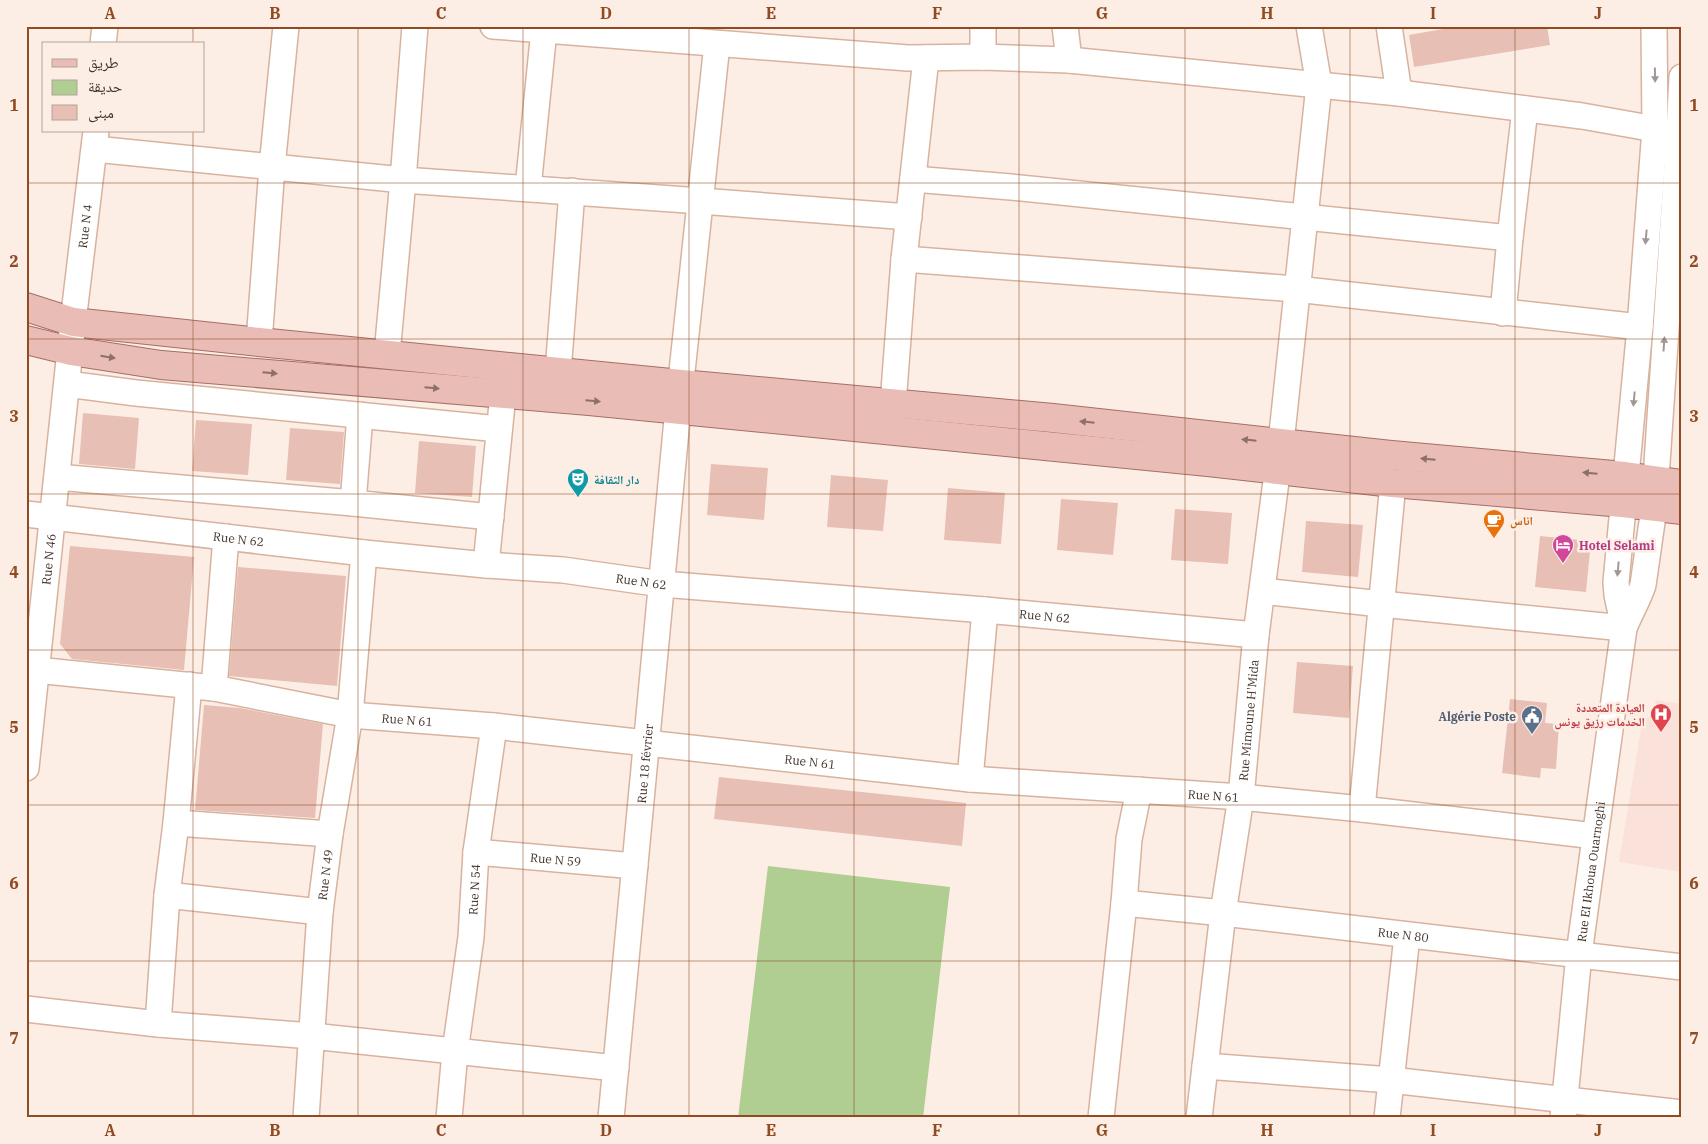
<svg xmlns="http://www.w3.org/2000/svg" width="1708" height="1144" viewBox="0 0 1708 1144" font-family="'IBM Plex Serif','Noto Naskh Arabic',serif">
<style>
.medical{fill:#fae1da}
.green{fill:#b0cd92}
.building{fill:#e8bfb4}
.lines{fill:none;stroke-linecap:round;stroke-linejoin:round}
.minor-casing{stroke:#d7b39f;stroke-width:28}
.major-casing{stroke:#a56e66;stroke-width:30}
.minor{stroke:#fff;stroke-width:25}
.major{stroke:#e9bcb6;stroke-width:28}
.oneway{fill:#a09894}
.oneway2{fill:#8d7069}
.grid{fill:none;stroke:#904b22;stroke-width:1;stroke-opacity:0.55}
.labels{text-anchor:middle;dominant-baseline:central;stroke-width:5;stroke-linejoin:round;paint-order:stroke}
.street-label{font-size:12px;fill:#41322a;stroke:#fdeee5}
.culture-label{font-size:12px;font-weight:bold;fill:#0d838f;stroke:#fdeee5;text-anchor:start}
.food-label{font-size:12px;font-weight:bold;fill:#c56008;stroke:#fdeee5;text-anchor:start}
.hotel-label{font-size:12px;font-weight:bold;fill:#b23c85;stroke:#fdeee5;text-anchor:start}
.health-label{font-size:12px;font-weight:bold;fill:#be3a42;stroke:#fdeee5;text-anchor:end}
.service-label{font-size:12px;font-weight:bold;fill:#4e5e75;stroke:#fdeee5;text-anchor:end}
.neatline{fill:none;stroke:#904b22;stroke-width:2}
.grid-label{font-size:16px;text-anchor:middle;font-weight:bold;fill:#904b22}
</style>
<rect width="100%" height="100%" fill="#fdeee5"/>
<path class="medical" d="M 1656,700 L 1682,704 L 1682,872 L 1619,862 L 1643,717 L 1652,718 Z"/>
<path class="green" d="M 768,866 L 950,887 L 923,1118 L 738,1118 Z"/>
<g class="building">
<path d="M 1460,26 L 1547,26 L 1550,45 L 1414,67 L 1409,35 Z"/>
<path d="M 83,413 L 139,418 L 135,469 L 79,464 Z"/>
<path d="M 196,420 L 252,424 L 248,475 L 192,471 Z"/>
<path d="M 290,428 L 344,432 L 340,484 L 286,480 Z"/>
<path d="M 419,441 L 476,446 L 472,497 L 415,493 Z"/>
<path d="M 711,464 L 768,468 L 764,520 L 707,515 Z"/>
<path d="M 831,475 L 888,480 L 883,531 L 827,527 Z"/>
<path d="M 948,488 L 1005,493 L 1001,544 L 944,540 Z"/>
<path d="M 1061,499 L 1118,503 L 1113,555 L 1057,550 Z"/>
<path d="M 1175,509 L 1232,513 L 1228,564 L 1171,560 Z"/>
<path d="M 1306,521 L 1363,525 L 1358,577 L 1302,572 Z"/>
<path d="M 1540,536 L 1591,541 L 1586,592 L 1535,587 Z"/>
<path d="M 70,546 L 194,557 L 184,670 L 72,659 L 60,644 Z"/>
<path d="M 238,567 L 346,576 L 337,686 L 229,676 Z"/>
<path d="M 1297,662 L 1353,666 L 1349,718 L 1293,713 Z"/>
<path d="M 1510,699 L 1547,703 L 1545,723 L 1559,724 L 1556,769 L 1541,768 L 1540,778 L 1502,773 Z"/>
<path d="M 204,705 L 240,708 L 323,724 L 315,818 L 195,810 Z"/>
<path d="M 719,777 L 966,803 L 962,846 L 714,819 Z"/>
</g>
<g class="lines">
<g class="minor-casing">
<g id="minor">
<path d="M 493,26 L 908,58 L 983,57 L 1069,60 L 1399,93 L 1582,116 L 1655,129 L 1682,136"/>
<path d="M 983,26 L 983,57"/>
<path d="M 1065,26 L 1069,60"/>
<path d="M 1389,26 L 1399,93"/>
<path d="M 103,44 L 105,26"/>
<path d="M 95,149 L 403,180 L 701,201 L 909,217"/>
<path d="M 913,179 L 1011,187 L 1510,238"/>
<path d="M 528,188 L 544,30"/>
<path d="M 904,259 L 1296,289 L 1640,327"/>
<path d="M 1503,313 L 1510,238 L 1525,109"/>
<path d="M 259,342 L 272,167 L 286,26"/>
<path d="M 387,354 L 403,180 L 415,26"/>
<path d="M 558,372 L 572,191"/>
<path d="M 67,384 L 136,393 L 499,429"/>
<path d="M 893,404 L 904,259 L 926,58"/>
<path d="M 57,477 L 353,503 L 491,517"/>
<path d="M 353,503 L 360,415"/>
<path id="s1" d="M 26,514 L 364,553 L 486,565 L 563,570 L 662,584 L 985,610 L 1256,635"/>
<path d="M 486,565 L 503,394"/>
<path d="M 1262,591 L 1381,604 L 1624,628"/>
<path d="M 1624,628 L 1617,595 L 1616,582 L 1640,327 L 1655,129 L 1654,26"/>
<path id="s2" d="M 26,669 L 214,688 L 350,715 L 494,726 L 970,779 L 1241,797 L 1362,809 L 1595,836"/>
<path d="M 214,688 L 226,537"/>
<path id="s3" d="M 26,768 L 73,322 L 96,131"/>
<path d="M 970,779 L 985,610"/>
<path d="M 1362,809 L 1393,483"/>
<path d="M 176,823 L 330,834"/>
<path id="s4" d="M 476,852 L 635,866"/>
<path d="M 167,895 L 320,912"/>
<path id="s5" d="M 1124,903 L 1223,913 L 1682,967"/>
<path d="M 26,1009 L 158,1024 L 312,1036 L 616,1068"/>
<path d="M 158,1024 L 167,895 L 176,823 L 189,685"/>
<path d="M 1205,1066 L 1391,1080 L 1682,1113"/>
<path id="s6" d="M 306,1118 L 320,912 L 330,834 L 350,715 L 364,553"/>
<path id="s7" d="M 449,1118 L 455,1052 L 471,937 L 476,852 L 494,726"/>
<path id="s8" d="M 611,1118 L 678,409 L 717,44"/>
<path d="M 1101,1118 L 1124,903 L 1129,839 L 1139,790"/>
<path id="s9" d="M 1199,1118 L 1223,913 L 1241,797 L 1256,635 L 1281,443 L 1319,85 L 1309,26"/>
<path d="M 1387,1118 L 1407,936"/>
<path id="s10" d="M 1563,1118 L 1579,954 L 1624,628 C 1630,613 1638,600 1643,585 L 1654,508 L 1679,135 L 1682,77"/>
</g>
</g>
<g class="major-casing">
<g id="major">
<path d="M 26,307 L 73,322 L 259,342 L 681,384 L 1053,418 L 1391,455 L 1625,476 L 1682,484"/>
<path d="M 26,340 L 71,351 L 161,365 L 589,401 L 1208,462 L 1393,483 L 1623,503 L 1682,510"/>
</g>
</g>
<use href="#minor" class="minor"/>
<use href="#major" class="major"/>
</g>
<defs><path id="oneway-solid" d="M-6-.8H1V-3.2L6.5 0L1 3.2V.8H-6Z" transform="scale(1.25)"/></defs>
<g class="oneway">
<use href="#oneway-solid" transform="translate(1655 75) rotate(89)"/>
<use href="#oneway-solid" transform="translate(1646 237) rotate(95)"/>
<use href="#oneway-solid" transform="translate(1664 344) rotate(-86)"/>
<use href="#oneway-solid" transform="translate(1634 399) rotate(95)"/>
<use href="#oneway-solid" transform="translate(1618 569) rotate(95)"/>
</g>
<g class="oneway2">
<use href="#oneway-solid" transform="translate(108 357) rotate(9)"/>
<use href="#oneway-solid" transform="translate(270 373) rotate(5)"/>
<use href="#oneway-solid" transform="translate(432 388) rotate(5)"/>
<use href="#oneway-solid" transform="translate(593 401) rotate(5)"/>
<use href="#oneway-solid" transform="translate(1087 422) rotate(-174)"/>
<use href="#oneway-solid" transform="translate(1249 440) rotate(-174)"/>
<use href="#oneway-solid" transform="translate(1428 459) rotate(-175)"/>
<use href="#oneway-solid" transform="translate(1590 473) rotate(-175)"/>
</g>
<path class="grid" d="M 193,26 L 193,44M 358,26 L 358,1118M 523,26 L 523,1118M 689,26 L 689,1118M 854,26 L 854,1118M 1019,26 L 1019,1118M 1185,26 L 1185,1118M 1350,26 L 1350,1118M 1515,26 L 1515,1118M 193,131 L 193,1118M 26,183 L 1682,183M 26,339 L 1682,339M 26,494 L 1682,494M 26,650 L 1682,650M 26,805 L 1682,805M 26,961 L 1682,961"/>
<defs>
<g id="theatre-pin" transform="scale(1.125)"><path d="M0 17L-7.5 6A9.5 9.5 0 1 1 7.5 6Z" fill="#0f9aa8" stroke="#fdeee5"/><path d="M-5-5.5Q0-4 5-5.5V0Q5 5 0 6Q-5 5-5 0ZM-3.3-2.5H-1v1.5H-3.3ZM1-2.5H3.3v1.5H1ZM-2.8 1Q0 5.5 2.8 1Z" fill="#fff"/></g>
<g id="cafe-pin" transform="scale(1.125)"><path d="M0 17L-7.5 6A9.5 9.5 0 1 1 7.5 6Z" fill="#e8710a" stroke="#fdeee5"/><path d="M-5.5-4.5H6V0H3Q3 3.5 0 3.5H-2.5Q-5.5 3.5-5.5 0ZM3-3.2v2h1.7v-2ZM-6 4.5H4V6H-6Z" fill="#fff"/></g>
<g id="hotel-pin" transform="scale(1.125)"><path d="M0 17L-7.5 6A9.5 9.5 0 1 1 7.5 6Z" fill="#d1479c" stroke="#fdeee5"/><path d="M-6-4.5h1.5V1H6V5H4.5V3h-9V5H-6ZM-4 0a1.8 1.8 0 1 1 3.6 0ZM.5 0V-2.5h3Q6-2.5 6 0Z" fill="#fff"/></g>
<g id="hospital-pin" transform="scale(1.125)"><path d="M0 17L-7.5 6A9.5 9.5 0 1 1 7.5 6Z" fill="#e0444e" stroke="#fdeee5"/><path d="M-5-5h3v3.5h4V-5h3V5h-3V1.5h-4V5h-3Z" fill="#fff"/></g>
<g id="civic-pin" transform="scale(1.125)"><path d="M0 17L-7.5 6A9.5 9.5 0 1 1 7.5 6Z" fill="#5c6f8a" stroke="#fdeee5"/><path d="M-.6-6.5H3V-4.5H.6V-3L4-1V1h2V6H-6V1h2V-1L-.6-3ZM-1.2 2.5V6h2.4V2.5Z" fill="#fff"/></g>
</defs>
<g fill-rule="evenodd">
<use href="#theatre-pin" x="578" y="479"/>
<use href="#cafe-pin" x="1494" y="520"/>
<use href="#hotel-pin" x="1563" y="545"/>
<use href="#hospital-pin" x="1661" y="714"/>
<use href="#civic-pin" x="1532" y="716"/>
</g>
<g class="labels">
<g class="street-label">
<text stroke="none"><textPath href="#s3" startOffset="545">Rue N 4</textPath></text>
<text stroke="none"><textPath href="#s1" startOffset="214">Rue N 62</textPath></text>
<text stroke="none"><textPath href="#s3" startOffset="210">Rue N 46</textPath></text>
<text stroke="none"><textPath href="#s1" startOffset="619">Rue N 62</textPath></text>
<text stroke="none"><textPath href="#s1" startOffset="1024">Rue N 62</textPath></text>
<text stroke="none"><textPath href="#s2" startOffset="385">Rue N 61</textPath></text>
<text stroke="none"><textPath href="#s9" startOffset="401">Rue Mimoune H'Mida</textPath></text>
<text stroke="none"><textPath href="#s2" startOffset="790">Rue N 61</textPath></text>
<text stroke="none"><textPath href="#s8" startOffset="356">Rue 18 février</textPath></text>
<text stroke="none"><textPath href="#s2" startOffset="1195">Rue N 61</textPath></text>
<text stroke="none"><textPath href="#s4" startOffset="80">Rue N 59</textPath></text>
<text stroke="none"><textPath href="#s10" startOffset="248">Rue EI Ikhoua Ouarnoghi</textPath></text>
<text stroke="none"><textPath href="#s6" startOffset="244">Rue N 49</textPath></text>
<text stroke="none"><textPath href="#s7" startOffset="230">Rue N 54</textPath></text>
<text stroke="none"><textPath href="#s5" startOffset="281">Rue N 80</textPath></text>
</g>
<g class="culture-label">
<text x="594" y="479">دار الثقافة</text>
</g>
<g class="food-label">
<text x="1510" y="520">اناس</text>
</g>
<g class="hotel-label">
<text x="1579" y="545">Hotel Selami</text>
</g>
<g class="health-label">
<text x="1645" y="707">العيادة المتعددة<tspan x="1645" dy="14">الخدمات رزيق يونس</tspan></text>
</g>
<g class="service-label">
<text x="1516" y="716">Algérie Poste</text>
</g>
</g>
<rect width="1708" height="1144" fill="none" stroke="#fdeee5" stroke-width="55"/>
<rect x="42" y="42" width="162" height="90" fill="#fdeee5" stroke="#b2a39a"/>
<rect x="52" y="59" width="25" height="8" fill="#e9bcb6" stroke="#b2a39a"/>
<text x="88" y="68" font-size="15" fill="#41322a">طريق</text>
<rect x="52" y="80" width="25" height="15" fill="#b0cd92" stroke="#b2a39a"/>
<text x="88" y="92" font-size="15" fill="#41322a">حديقة</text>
<rect x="52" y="105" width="25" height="15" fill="#e8bfb4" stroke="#b2a39a"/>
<text x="88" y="118" font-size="15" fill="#41322a">مبنى</text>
<rect x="28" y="28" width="1652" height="1088" class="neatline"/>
<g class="grid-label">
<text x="110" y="19">A</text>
<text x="275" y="19">B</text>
<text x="441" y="19">C</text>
<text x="606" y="19">D</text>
<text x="771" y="19">E</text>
<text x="937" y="19">F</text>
<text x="1102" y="19">G</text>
<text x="1267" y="19">H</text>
<text x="1433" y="19">I</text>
<text x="1598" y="19">J</text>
<text x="14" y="111">1</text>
<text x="1694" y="111">1</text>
<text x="14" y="267">2</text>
<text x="1694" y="267">2</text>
<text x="14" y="422">3</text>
<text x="1694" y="422">3</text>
<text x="14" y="578">4</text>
<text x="1694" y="578">4</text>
<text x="14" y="733">5</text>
<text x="1694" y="733">5</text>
<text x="14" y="889">6</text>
<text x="1694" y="889">6</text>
<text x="14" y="1044">7</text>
<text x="1694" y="1044">7</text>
<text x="110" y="1136">A</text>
<text x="275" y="1136">B</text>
<text x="441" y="1136">C</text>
<text x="606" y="1136">D</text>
<text x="771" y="1136">E</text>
<text x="937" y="1136">F</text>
<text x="1102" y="1136">G</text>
<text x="1267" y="1136">H</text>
<text x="1433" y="1136">I</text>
<text x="1598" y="1136">J</text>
</g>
</svg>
